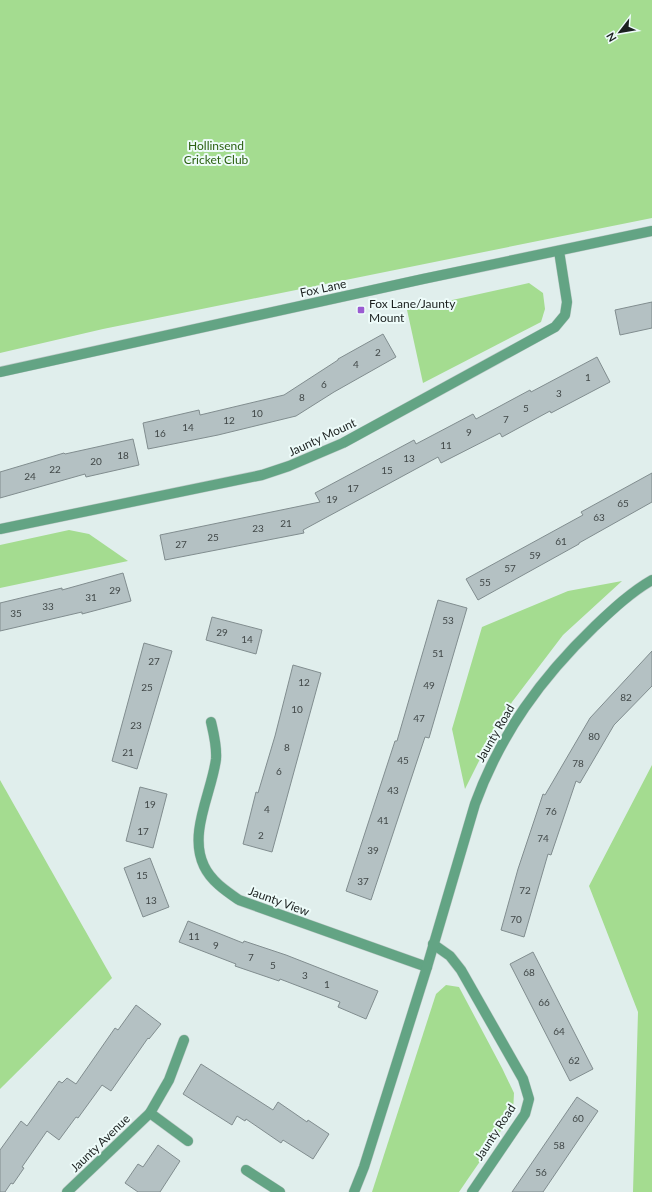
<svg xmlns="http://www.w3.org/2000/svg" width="652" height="1192" viewBox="0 0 652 1192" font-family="Lato,sans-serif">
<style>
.green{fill:#a4dc90}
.building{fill:#b4c1c3;stroke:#818d8f}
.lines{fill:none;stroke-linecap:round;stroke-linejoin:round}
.service-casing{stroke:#bdc9c7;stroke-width:11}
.minor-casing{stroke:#bdc9c7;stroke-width:11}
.tertiary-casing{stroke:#bdc9c7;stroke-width:11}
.service{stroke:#63a484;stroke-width:10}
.minor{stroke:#63a484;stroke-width:10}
.tertiary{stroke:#63a484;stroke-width:10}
.poi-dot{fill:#9a5bd1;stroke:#edfbf9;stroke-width:1.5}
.labels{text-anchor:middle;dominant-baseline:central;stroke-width:4;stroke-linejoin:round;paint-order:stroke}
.number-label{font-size:10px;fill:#414848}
.park-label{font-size:12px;fill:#2c6212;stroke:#edfbf9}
.street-label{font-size:12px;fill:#1b201f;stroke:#edfbf9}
.poi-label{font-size:12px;fill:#1b201f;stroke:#edfbf9;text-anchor:start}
</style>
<rect width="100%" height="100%" fill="#e0eeec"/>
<g class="green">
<path d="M 0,0 L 652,0 L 652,218 L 103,329 L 0,353 Z"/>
<path d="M 529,283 L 543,293 L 545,309 L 541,322 L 423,383 L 407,310 Z"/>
<path d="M 69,530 L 89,534 L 128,561 L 0,588 L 0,545 Z"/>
<path d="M 622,581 L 563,635 L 512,702 L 487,745 L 465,789 L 452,729 L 482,627 L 568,591 Z"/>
<path d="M 652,765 L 652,1192 L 633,1192 L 638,1012 L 589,886 Z"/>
<path d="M 0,780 L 112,978 L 0,1089 Z"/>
<path d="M 446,985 L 459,987 L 502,1068 L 514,1093 L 513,1113 L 459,1192 L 372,1192 L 436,994 Z"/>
</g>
<g class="building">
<path d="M 652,302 L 652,328 L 620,335 L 615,310 Z"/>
<path d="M 383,334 L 396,357 L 334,392 L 296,416 L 218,435 L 148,449 L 143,423 L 199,410 L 200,415 L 284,395 L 338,360 L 338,359 Z"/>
<path d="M 597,357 L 610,382 L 551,413 L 550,411 L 502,437 L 500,433 L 441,463 L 438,457 L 303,530 L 304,533 L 165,560 L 160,535 L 320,502 L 315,493 L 414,440 L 416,444 L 473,414 L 476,419 L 530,390 L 531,392 Z"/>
<path d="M 133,439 L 139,465 L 86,477 L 85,474 L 0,498 L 0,472 L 64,453 L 65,454 Z"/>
<path d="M 652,473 L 652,502 L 579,543 L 579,544 L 478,600 L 466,579 L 583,515 L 581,512 Z"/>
<path d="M 123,573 L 131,601 L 82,614 L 82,612 L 0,631 L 0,603 L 62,588 L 62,590 Z"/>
<path d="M 438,600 L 467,608 L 429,738 L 425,737 L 371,900 L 346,891 L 395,741 L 397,741 Z"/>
<path d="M 212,617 L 262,630 L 256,654 L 206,640 Z"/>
<path d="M 144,643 L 172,651 L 137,769 L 112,761 Z"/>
<path d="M 652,651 L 652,686 L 614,725 L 580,783 L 576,781 L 551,855 L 548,854 L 524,937 L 501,930 L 518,869 L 543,794 L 545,795 L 590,718 Z"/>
<path d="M 293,665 L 321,673 L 272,852 L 243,844 L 256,792 L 258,793 L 275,736 Z"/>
<path d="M 140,787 L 167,794 L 153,848 L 126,841 Z"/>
<path d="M 150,858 L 169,907 L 143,917 L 124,868 Z"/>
<path d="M 188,921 L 243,943 L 244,941 L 286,955 L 378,991 L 366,1019 L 338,1007 L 340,1002 L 280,979 L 279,981 L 235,966 L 236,964 L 179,942 Z"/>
<path d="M 533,952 L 593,1069 L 570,1081 L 510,964 Z"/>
<path d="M 136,1005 L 161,1024 L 149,1039 L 148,1038 L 111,1091 L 102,1085 L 78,1118 L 76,1117 L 59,1140 L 47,1131 L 22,1167 L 24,1168 L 13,1184 L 11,1183 L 5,1192 L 0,1192 L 0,1150 L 21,1121 L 27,1126 L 59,1081 L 62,1083 L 67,1078 L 76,1084 L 115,1028 L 118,1030 Z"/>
<path d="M 201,1064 L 273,1110 L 278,1102 L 307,1122 L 308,1120 L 329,1134 L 313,1159 L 283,1140 L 281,1143 L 246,1119 L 245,1121 L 237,1116 L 232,1125 L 183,1094 Z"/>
<path d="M 577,1097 L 598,1111 L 543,1192 L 512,1192 Z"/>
<path d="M 158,1145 L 180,1161 L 160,1192 L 138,1192 L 125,1183 L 138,1164 L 143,1167 Z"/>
</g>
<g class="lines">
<g class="service-casing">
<path id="service" d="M 246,1170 L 280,1192"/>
</g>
<g class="minor-casing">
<g id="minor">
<path d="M 0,529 L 262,475 L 289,466 L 343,443 L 555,327 L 565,315 L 567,302 L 559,251"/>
<path d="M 211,722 C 214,735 217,746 216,759 C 212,792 188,833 204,866 C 211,881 226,891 239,900 L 427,967"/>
<path d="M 433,944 L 450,956 L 461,970 L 523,1079 L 529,1099 L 525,1114 L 472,1192"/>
<path d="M 150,1113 L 188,1141"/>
<path d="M 67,1192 L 150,1113 L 169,1080 L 184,1040"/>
<path d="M 354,1192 L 364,1167 L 427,967 L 475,804 C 501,733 541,678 595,626 C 612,610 631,592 652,580"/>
</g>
</g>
<g class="tertiary-casing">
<path id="tertiary" d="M 0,372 L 423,279 L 652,231"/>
</g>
<use href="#service" class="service"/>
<use href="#minor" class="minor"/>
<use href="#tertiary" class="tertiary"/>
</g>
<rect class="poi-dot" x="357" y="306" width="8" height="8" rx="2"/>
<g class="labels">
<g class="number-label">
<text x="378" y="352">2</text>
<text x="356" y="364">4</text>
<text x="588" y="377">1</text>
<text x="324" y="384">6</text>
<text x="559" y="393">3</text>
<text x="302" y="397">8</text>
<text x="526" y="408">5</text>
<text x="257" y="413">10</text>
<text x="506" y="419">7</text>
<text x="229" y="420">12</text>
<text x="188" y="427">14</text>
<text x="469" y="432">9</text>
<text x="160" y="433">16</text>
<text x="446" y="445">11</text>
<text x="123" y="455">18</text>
<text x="409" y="458">13</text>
<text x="96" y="461">20</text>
<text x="55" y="469">22</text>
<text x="387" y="470">15</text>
<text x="30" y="476">24</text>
<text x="353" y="488">17</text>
<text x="332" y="499">19</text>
<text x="623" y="503">65</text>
<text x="599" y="517">63</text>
<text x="286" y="523">21</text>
<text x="258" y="528">23</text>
<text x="213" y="537">25</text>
<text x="561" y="541">61</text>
<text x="181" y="544">27</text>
<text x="535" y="555">59</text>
<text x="510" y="568">57</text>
<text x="485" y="582">55</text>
<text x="115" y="590">29</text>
<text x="91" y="597">31</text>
<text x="48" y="606">33</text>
<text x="16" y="613">35</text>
<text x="448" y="620">53</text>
<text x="222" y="632">29</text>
<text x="247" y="639">14</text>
<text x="438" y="653">51</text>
<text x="154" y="661">27</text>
<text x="304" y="682">12</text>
<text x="429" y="685">49</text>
<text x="147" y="687">25</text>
<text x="626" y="697">82</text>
<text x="297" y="709">10</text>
<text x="419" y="718">47</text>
<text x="136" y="725">23</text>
<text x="594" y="736">80</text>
<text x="287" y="747">8</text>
<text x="128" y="752">21</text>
<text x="403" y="760">45</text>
<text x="578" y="763">78</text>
<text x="279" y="771">6</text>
<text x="393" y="790">43</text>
<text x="150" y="804">19</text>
<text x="267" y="809">4</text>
<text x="551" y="811">76</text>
<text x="383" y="820">41</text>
<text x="143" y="831">17</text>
<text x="261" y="835">2</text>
<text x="543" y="838">74</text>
<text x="373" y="850">39</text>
<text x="142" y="875">15</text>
<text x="363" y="881">37</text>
<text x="525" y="890">72</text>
<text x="151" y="900">13</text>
<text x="516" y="919">70</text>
<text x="194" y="936">11</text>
<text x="216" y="945">9</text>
<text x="251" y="957">7</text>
<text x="273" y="965">5</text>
<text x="529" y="972">68</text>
<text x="305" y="975">3</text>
<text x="327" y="984">1</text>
<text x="544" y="1002">66</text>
<text x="559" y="1031">64</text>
<text x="574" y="1060">62</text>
<text x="578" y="1118">60</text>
<text x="559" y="1145">58</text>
<text x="541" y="1172">56</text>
</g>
<g class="park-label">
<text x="216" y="145">Hollinsend<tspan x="216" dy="14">Cricket Club</tspan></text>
</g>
<g class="street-label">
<text transform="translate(323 288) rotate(-12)">Fox Lane</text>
<text transform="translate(322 437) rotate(-25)">Jaunty Mount</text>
<text transform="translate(495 733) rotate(-60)">Jaunty Road</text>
<text transform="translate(279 901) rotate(20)">Jaunty View</text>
<text transform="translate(495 1132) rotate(-57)">Jaunty Road</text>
<text transform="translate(100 1143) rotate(-44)">Jaunty Avenue</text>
</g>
<g class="poi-label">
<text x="369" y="303">Fox Lane/Jaunty<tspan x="369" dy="14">Mount</tspan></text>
</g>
</g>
<g transform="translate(620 32) rotate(239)" stroke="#edfbf9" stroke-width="3" paint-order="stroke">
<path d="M0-3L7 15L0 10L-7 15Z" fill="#1b201f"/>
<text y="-6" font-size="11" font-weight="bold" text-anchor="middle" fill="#1b201f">N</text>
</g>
</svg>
